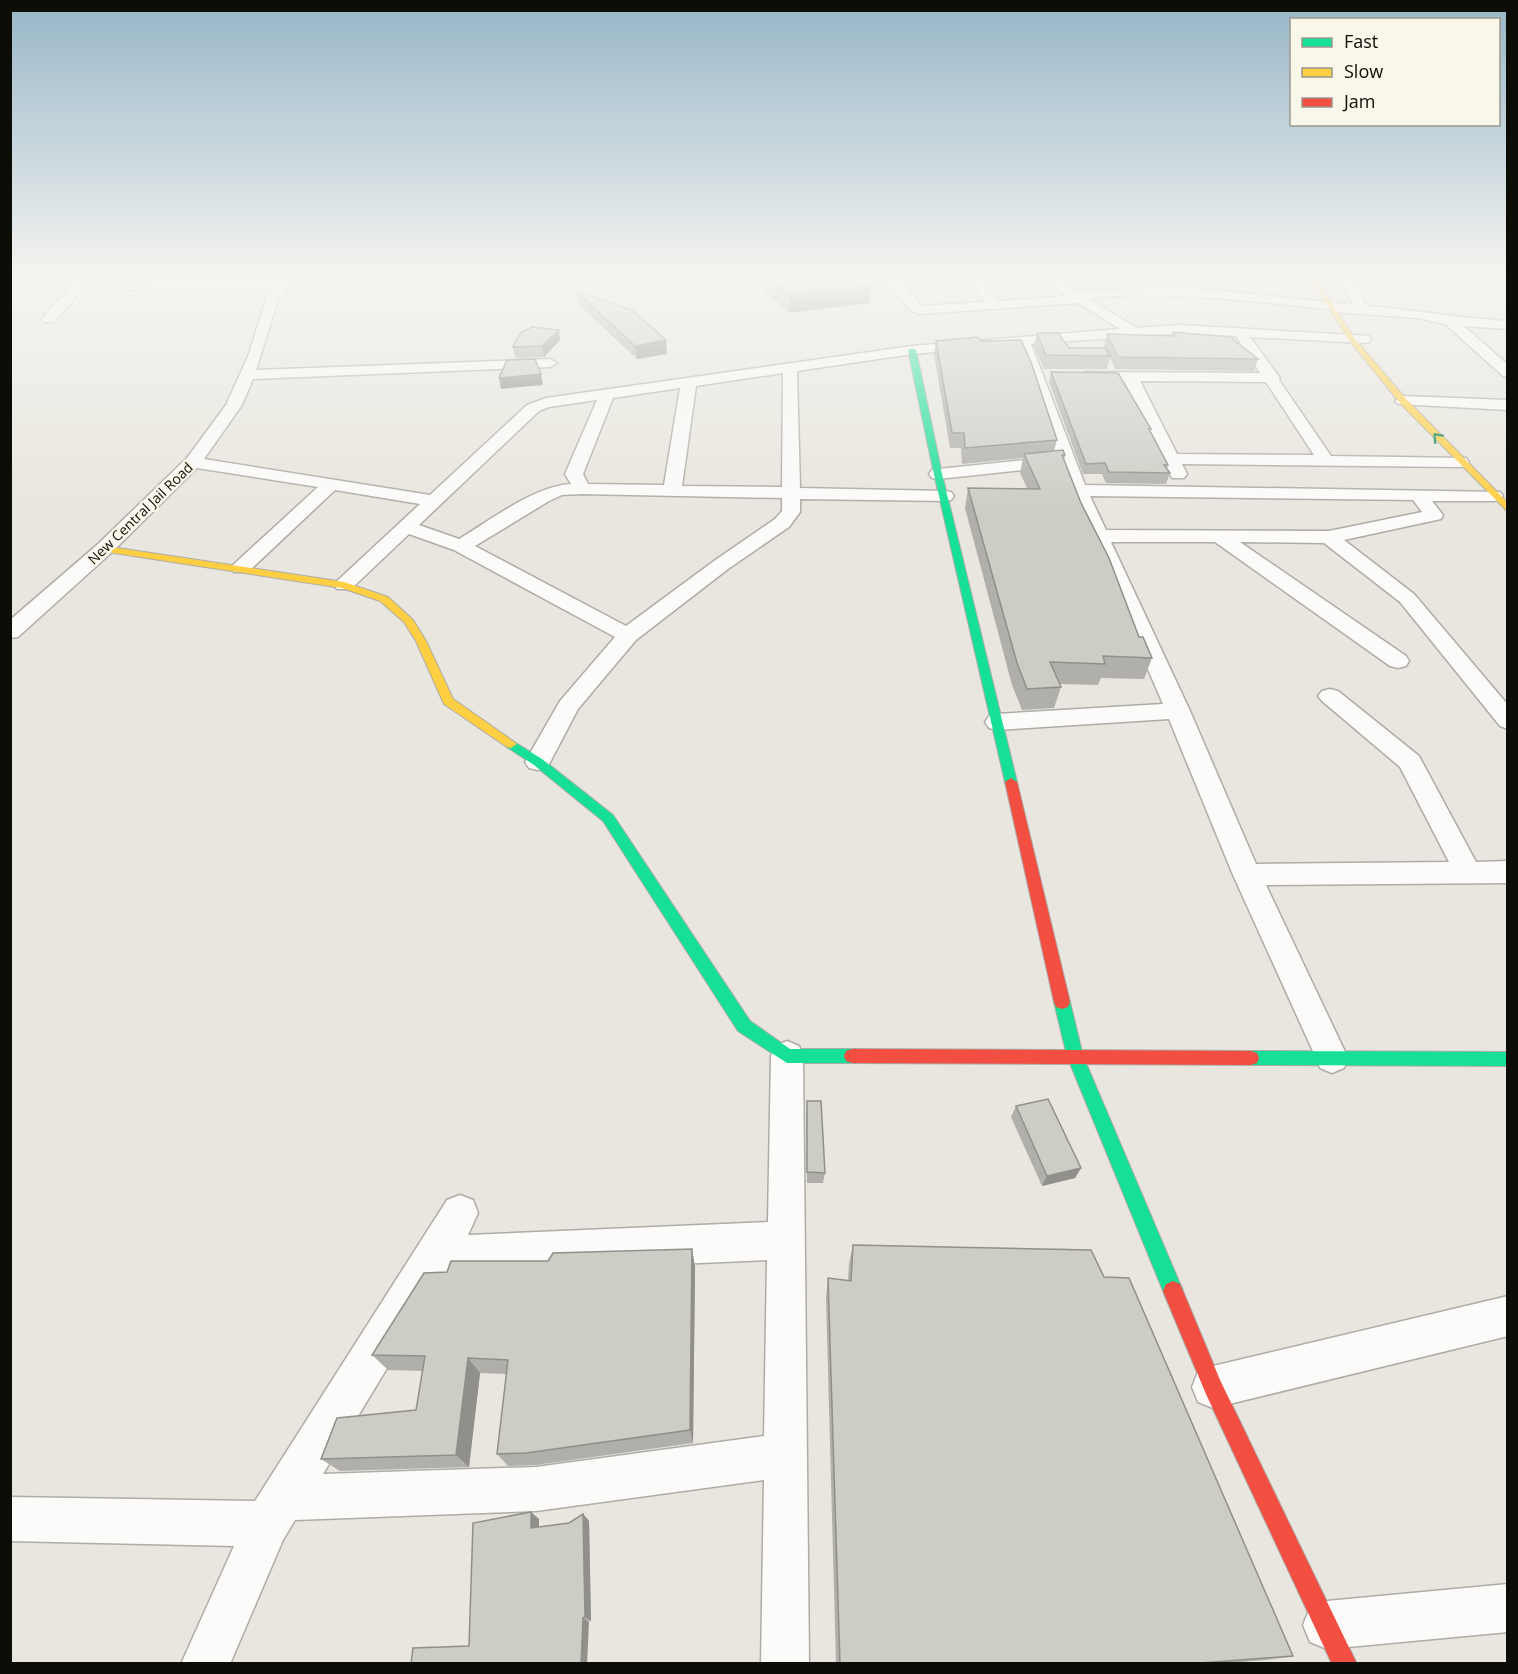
<svg xmlns="http://www.w3.org/2000/svg" width="1518" height="1674" viewBox="0 0 1518 1674" font-family="'Open Sans',sans-serif">
<style>
.lines{fill:none;stroke-linecap:round;stroke-linejoin:round}
.lane-casing{stroke:#adaca6;stroke-width:2}
.street-casing{stroke:#adaca6;stroke-width:3}
.fast-casing{stroke:#adaca6;stroke-width:2}
.slow-casing{stroke:#adaca6;stroke-width:2}
.jam-casing{stroke:#adaca6;stroke-width:2}
.lane{fill:#fcfbfa;fill-rule:evenodd}
.street{fill:#fcfbfa;fill-rule:evenodd}
.fast{fill:#16e098;fill-rule:evenodd}
.slow{fill:#ffcf43;fill-rule:evenodd}
.jam{fill:#f24e42;fill-rule:evenodd}
.wall{fill:#b0afa9}
.shaded-wall{fill:#908f8a}
.building{fill:#cdccc5;stroke:#908f8a;stroke-width:1.5}
.oneway{stroke:#128157}
.labels{text-anchor:middle;dominant-baseline:central;stroke-width:5;stroke-linejoin:round;paint-order:stroke}
.far-street-label{font-size:14px;fill:#0d0d08;stroke:#f9f7e9}
</style>
<rect width="100%" height="100%" fill="#e8e6de"/>
<g class="lines">
<g class="lane-casing">
<path id="lane" d="M 715,278 L 722,278 L 742,296 L 742,298 L 738,298 Z"/>
</g>
<g class="street-casing">
<g id="street">
<path d="M 79,278 L 92,278 L 54,322 L 44,322 L 42,319 L 44,316 Z"/>
<path d="M 283,278 L 295,278 L 278,300 L 256,370 L 550,359 L 557,363 L 550,367 L 253,379 L 242,405 L 204,459 L 430,495 L 527,405 L 546,398 L 912,346 L 1120,329 L 1078,303 L 920,314 L 911,311 L 884,278 L 897,278 L 922,306 L 985,302 L 964,278 L 977,278 L 999,301 L 1067,296 L 1045,278 L 1059,278 L 1077,291 L 1171,287 L 1235,292 L 1353,305 L 1339,278 L 1351,278 L 1367,306 C 1414,310 1460,318 1508,321 L 1508,329 L 1464,326 L 1508,365 L 1508,377 L 1503,376 L 1445,324 L 1417,318 L 1333,312 L 1327,309 C 1248,301 1167,290 1087,298 L 1137,328 L 1180,325 L 1369,336 L 1371,339 L 1369,342 L 1364,343 L 1250,337 L 1280,378 L 1279,380 L 1331,456 L 1466,458 L 1469,462 L 1466,466 L 1460,467 L 1182,464 L 1187,474 L 1184,478 L 1172,478 L 1124,381 L 1085,380 L 1078,376 L 1085,372 L 1260,373 L 1236,336 L 1180,333 L 1031,344 L 1085,485 L 1500,492 L 1503,496 L 1500,500 L 1494,501 L 1432,501 L 1443,515 L 1441,519 L 1344,540 L 1414,594 L 1508,705 L 1508,729 L 1500,726 L 1400,602 L 1324,543 L 1240,542 L 1406,656 L 1409,661 L 1406,666 L 1398,668 L 1390,666 L 1215,542 L 1111,542 L 1190,711 L 1256,864 L 1449,862 L 1400,767 L 1322,701 L 1318,696 L 1322,691 L 1330,689 L 1338,691 L 1419,756 L 1476,862 L 1508,861 L 1508,883 L 1266,885 L 1348,1058 L 1344,1068 L 1332,1073 L 1320,1068 L 1316,1058 L 1233,875 L 1169,719 L 997,730 L 989,728 L 985,722 L 989,716 L 997,714 L 1163,704 L 1060,466 L 938,479 L 932,478 L 929,474 L 932,470 L 938,469 L 1056,457 L 1030,375 L 1017,345 L 912,354 L 797,371 L 800,488 L 945,491 L 951,492 L 954,496 L 951,500 L 945,501 L 800,499 L 800,512 L 789,527 L 728,569 L 636,640 L 578,709 L 547,768 L 538,770 L 529,768 L 525,762 L 560,701 L 615,637 L 454,550 L 409,534 L 351,589 L 337,589 L 334,585 L 337,581 L 420,504 L 335,490 L 248,572 L 234,572 L 231,568 L 234,564 L 318,487 L 197,468 L 111,553 L 18,637 L 10,638 L 10,620 L 97,545 L 187,458 L 226,405 L 249,354 L 266,299 L 274,289 L 124,290 L 120,289 L 118,286 L 120,283 L 280,281 ZM 783,373 L 782,487 L 682,486 L 696,386 ZM 1140,381 L 1266,382 L 1314,455 L 1177,454 ZM 680,388 L 664,485 L 588,484 L 583,474 L 613,398 ZM 597,400 L 565,474 L 571,484 C 534,486 491,520 459,539 L 419,525 L 539,411 L 549,407 ZM 582,494 L 782,498 L 782,511 L 775,519 L 714,561 L 626,626 L 475,546 L 549,501 L 562,495 ZM 1090,496 L 1413,500 L 1422,512 L 1329,531 L 1106,530 Z"/>
<path d="M 1403,396 L 1508,400 L 1508,410 L 1398,404 L 1395,401 Z"/>
<path d="M 787,1041 L 799,1046 L 803,1056 L 809,1664 L 761,1664 L 764,1480 L 536,1511 L 295,1520 L 283,1540 L 230,1664 L 181,1664 L 234,1546 L 10,1541 L 10,1497 L 255,1501 L 447,1200 L 460,1195 L 473,1200 L 478,1213 L 468,1235 L 768,1222 L 771,1056 L 775,1046 ZM 767,1260 L 764,1436 L 536,1467 L 323,1474 L 444,1274 Z"/>
<path d="M 1508,1296 L 1508,1336 L 1213,1408 L 1198,1402 L 1192,1387 L 1198,1372 L 1213,1366 Z"/>
<path d="M 1508,1584 L 1508,1632 L 1327,1649 L 1310,1642 L 1303,1625 L 1310,1608 L 1327,1601 Z"/>
</g>
</g>
<g class="fast-casing">
<g id="fast">
<path d="M 912,348 L 916,350 L 942,474 L 1017,782 L 1011,786 L 1005,782 L 934,474 L 908,350 Z"/>
<path d="M 511,740 L 542,759 L 613,815 L 750,1021 L 790,1049 L 852,1049 L 858,1051 L 860,1056 L 858,1061 L 852,1063 L 787,1063 L 738,1031 L 603,821 L 534,765 L 507,747 L 505,744 Z"/>
<path d="M 1062,995 L 1068,997 L 1070,1002 L 1083,1056 L 1183,1291 L 1180,1298 L 1173,1301 L 1166,1298 L 1067,1056 L 1054,1002 L 1056,997 Z"/>
<path d="M 1251,1051 L 1508,1052 L 1508,1066 L 1251,1065 L 1245,1063 L 1243,1058 L 1245,1053 Z"/>
</g>
</g>
<g class="slow-casing">
<g id="slow">
<path d="M 1310,278 L 1316,278 L 1354,338 L 1406,399 L 1508,503 L 1508,512 L 1400,403 L 1349,340 Z"/>
<path d="M 104,546 L 344,582 L 388,597 L 413,620 L 426,641 L 453,699 L 517,744 L 511,748 L 507,747 L 444,704 L 416,641 L 404,622 L 380,601 L 342,588 L 101,551 L 101,547 Z"/>
</g>
</g>
<g class="jam-casing">
<g id="jam">
<path d="M 1011,778 L 1017,782 L 1070,1002 L 1068,1007 L 1062,1009 L 1056,1007 L 1054,1002 L 1005,782 Z"/>
<path d="M 852,1049 L 1251,1051 L 1257,1053 L 1259,1058 L 1257,1063 L 1251,1065 L 852,1063 L 846,1061 L 844,1056 L 846,1051 Z"/>
<path d="M 1173,1281 L 1180,1284 L 1220,1380 L 1357,1664 L 1332,1664 L 1206,1394 L 1163,1291 L 1166,1284 Z"/>
</g>
</g>
<use href="#lane" class="lane"/>
<use href="#street" class="street"/>
<use href="#fast" class="fast"/>
<use href="#slow" class="slow"/>
<use href="#jam" class="jam"/>
</g>
<g class="wall">
<path d="M 197,278 L 235,278 L 233,279 L 198,280 Z"/>
<path d="M 764,278 L 861,278 L 870,303 L 790,313 L 764,290 Z"/>
<path d="M 576,291 L 667,354 L 637,359 L 578,304 Z"/>
<path d="M 1173,332 L 1258,359 L 1254,371 L 1115,369 L 1110,358 L 1107,369 L 1044,369 L 1034,346 L 1037,333 L 1069,348 L 1105,348 L 1104,346 L 1107,334 L 1172,336 Z"/>
<path d="M 560,340 L 544,357 L 515,358 L 513,347 Z"/>
<path d="M 936,341 L 1057,440 L 1054,451 L 1065,455 L 1064,461 L 1081,503 L 1139,637 L 1152,658 L 1144,679 L 1101,678 L 1098,685 L 1060,684 L 1061,687 L 1054,708 L 1022,710 L 1012,685 L 965,508 L 968,488 L 1027,488 L 1020,473 L 1023,458 L 962,464 L 961,448 L 950,448 L 934,354 Z"/>
<path d="M 1051,372 L 1151,429 L 1150,431 L 1168,465 L 1167,469 L 1170,473 L 1166,484 L 1106,483 L 1102,474 L 1083,474 L 1049,382 Z"/>
<path d="M 807,1101 L 825,1173 L 823,1183 L 807,1183 L 806,1112 Z"/>
<path d="M 1016,1106 L 1081,1168 L 1075,1178 L 1042,1186 L 1011,1117 Z"/>
<path d="M 853,1245 L 1104,1277 L 1293,1656 L 1266,1660 L 1215,1664 L 836,1664 L 826,1297 L 828,1278 L 848,1280 L 849,1264 Z"/>
<path d="M 692,1249 L 695,1268 L 693,1443 L 536,1465 L 508,1466 L 497,1454 L 507,1374 L 480,1373 L 469,1467 L 340,1471 L 321,1459 L 416,1410 L 423,1371 L 388,1370 L 372,1355 L 447,1272 Z"/>
<path d="M 583,1514 L 589,1521 L 591,1621 L 469,1646 L 539,1519 L 539,1527 L 569,1523 Z"/>
</g>
<g class="shaded-wall">
<path d="M 871,286 L 870,303 L 790,313 L 790,296 Z"/>
<path d="M 559,330 L 560,340 L 544,357 L 542,346 Z"/>
<path d="M 666,340 L 667,354 L 637,359 L 635,346 Z"/>
<path d="M 541,374 L 543,385 L 501,389 L 499,378 Z"/>
<path d="M 1081,1168 L 1075,1178 L 1042,1186 L 1047,1176 Z"/>
<path d="M 692,1249 L 695,1268 L 693,1443 L 690,1430 Z"/>
<path d="M 468,1358 L 480,1373 L 469,1467 L 456,1455 Z"/>
<path d="M 531,1512 L 539,1519 L 539,1535 L 531,1528 Z"/>
<path d="M 583,1514 L 589,1521 L 591,1621 L 585,1617 Z"/>
<path d="M 583,1618 L 589,1622 L 587,1664 L 581,1664 Z"/>
</g>
<g class="building">
<path d="M 769,278 L 861,278 L 871,286 L 790,296 Z"/>
<path d="M 576,291 L 632,310 L 666,340 L 635,346 Z"/>
<path d="M 532,327 L 559,330 L 542,346 L 513,347 L 520,333 Z"/>
<path d="M 1173,332 L 1230,337 L 1258,359 L 1118,357 L 1107,334 L 1176,336 Z"/>
<path d="M 1037,333 L 1058,333 L 1069,348 L 1105,348 L 1110,356 L 1046,355 Z"/>
<path d="M 977,337 L 982,341 L 1021,340 L 1031,362 L 1057,440 L 965,448 L 964,433 L 952,433 L 936,341 Z"/>
<path d="M 535,359 L 541,374 L 499,378 L 507,360 Z"/>
<path d="M 1051,372 L 1118,373 L 1151,429 L 1149,429 L 1168,465 L 1164,465 L 1170,473 L 1109,472 L 1105,463 L 1086,464 Z"/>
<path d="M 1063,450 L 1065,455 L 1062,455 L 1081,503 L 1109,558 L 1139,637 L 1143,637 L 1152,658 L 1103,656 L 1105,664 L 1050,662 L 1061,687 L 1027,689 L 1017,663 L 968,488 L 1040,489 L 1024,454 Z"/>
<path d="M 1048,1099 L 1081,1168 L 1047,1176 L 1016,1106 Z"/>
<path d="M 807,1101 L 821,1101 L 825,1173 L 807,1172 Z"/>
<path d="M 853,1245 L 1091,1250 L 1104,1277 L 1129,1278 L 1293,1656 L 1187,1664 L 840,1664 L 828,1278 L 851,1281 Z"/>
<path d="M 692,1249 L 690,1430 L 526,1453 L 497,1454 L 508,1360 L 468,1358 L 456,1455 L 321,1459 L 337,1418 L 416,1410 L 425,1356 L 372,1355 L 424,1273 L 447,1272 L 451,1261 L 548,1261 L 553,1253 Z"/>
<path d="M 531,1512 L 531,1528 L 569,1523 L 583,1514 L 585,1617 L 583,1618 L 581,1664 L 411,1664 L 413,1648 L 469,1646 L 473,1523 Z"/>
</g>
<defs><path id="oneway-chevron" d="M-2-3.5L2.5 0L-2 3.5" fill="none" stroke-width="1.6" stroke-linecap="round" stroke-linejoin="round" transform="scale(1.5)"/></defs>
<use class="oneway" href="#oneway-chevron" transform="translate(1437 437) rotate(-133)"/>
<linearGradient id="sky" x2="0" y2="1"><stop stop-color="#97b6c8"/><stop offset="0.54" stop-color="#f5f4f0"/><stop offset="1" stop-color="#f5f4f0" stop-opacity="0"/></linearGradient>
<rect width="1518" height="512" fill="url(#sky)"/>
<g class="labels">
<g class="far-street-label">
<text transform="translate(140 513) rotate(-44)">New Central Jail Road</text>
</g>
</g>
<rect width="1518" height="1674" fill="none" stroke="#0d0d08" stroke-width="24"/>
<rect x="1290" y="18" width="210" height="108" fill="#f9f7e9" stroke="#9b998f" stroke-width="1.5"/>
<rect x="1302" y="38" width="30" height="9" fill="#16e098" stroke="#9b998f" stroke-width="1.5"/>
<text x="1344" y="48" font-size="18" fill="#0d0d08">Fast</text>
<rect x="1302" y="68" width="30" height="9" fill="#ffcf43" stroke="#9b998f" stroke-width="1.5"/>
<text x="1344" y="78" font-size="18" fill="#0d0d08">Slow</text>
<rect x="1302" y="98" width="30" height="9" fill="#f24e42" stroke="#9b998f" stroke-width="1.5"/>
<text x="1344" y="108" font-size="18" fill="#0d0d08">Jam</text>
</svg>
